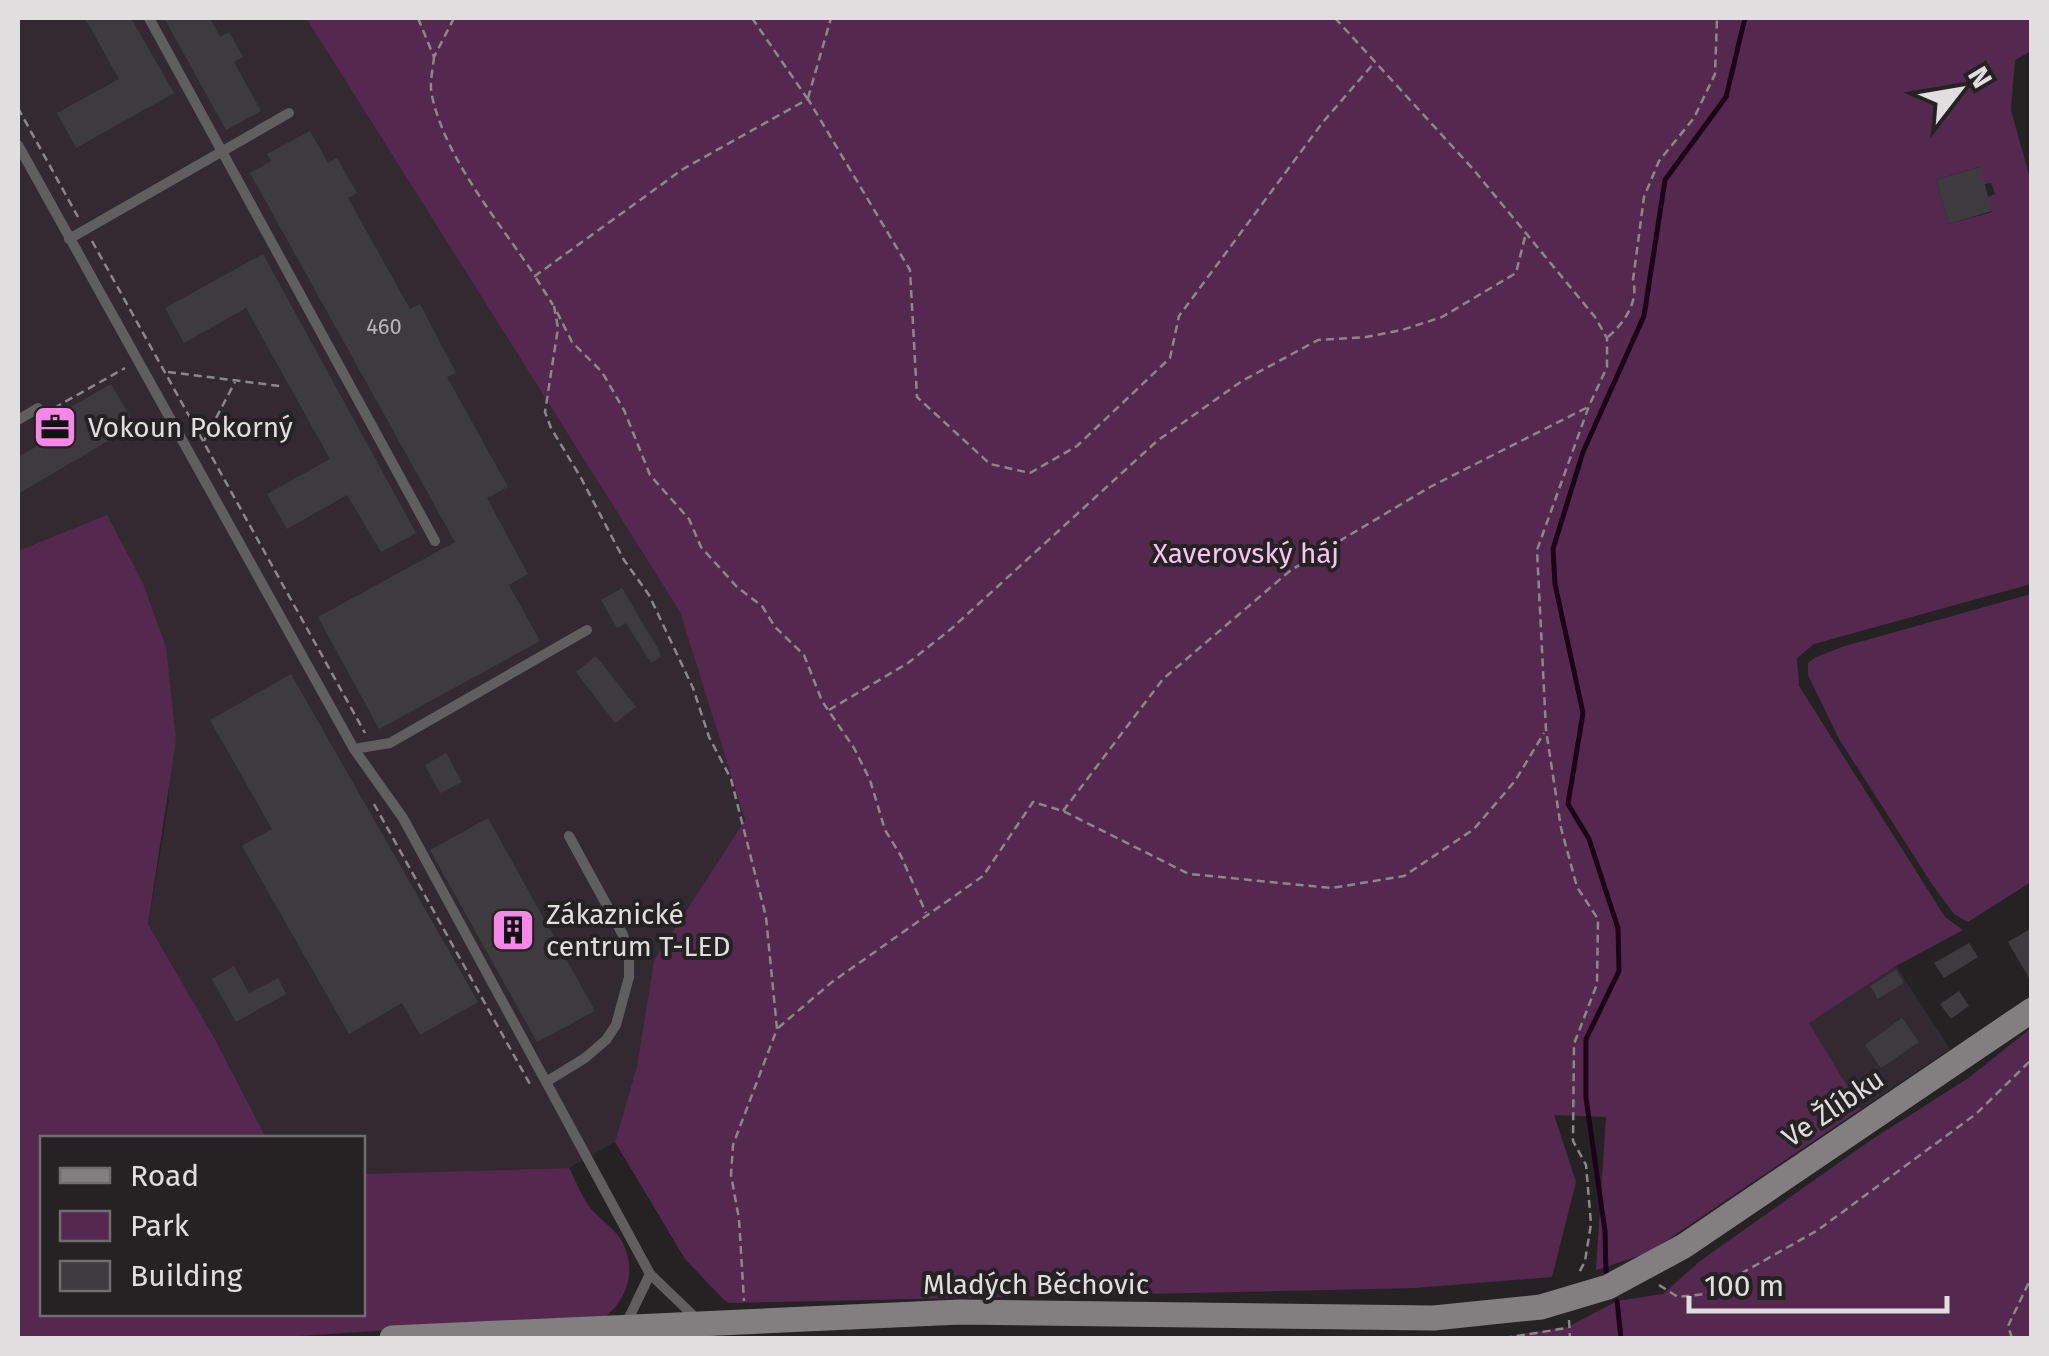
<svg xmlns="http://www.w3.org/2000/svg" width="2049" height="1356" viewBox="0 0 2049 1356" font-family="'Fira Sans',sans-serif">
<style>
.built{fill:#322a30}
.green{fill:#55294f;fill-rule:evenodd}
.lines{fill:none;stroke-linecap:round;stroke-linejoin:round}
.stream{stroke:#1c0019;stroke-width:5}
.building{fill:#3e3b3e}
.path{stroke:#8b888a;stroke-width:2.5;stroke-dasharray:8 5;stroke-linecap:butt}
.lane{stroke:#605e5f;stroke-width:10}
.secondary{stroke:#827f81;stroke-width:25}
.labels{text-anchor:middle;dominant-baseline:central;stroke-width:8;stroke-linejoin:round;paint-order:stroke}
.number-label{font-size:22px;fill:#b8b5b7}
.poi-label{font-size:28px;fill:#e0dedf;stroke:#252224;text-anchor:start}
.park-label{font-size:28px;fill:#fdc0f2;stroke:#252224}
.street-label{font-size:28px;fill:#e0dedf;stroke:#252224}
</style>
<rect width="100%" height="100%" fill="#252224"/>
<g class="built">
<path d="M 18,18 L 306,18 L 680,612 L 745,820 L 654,960 L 637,1066 L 615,1142 L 569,1168 L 363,1174 L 362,1138 L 266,1138 L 216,1041 L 148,924 L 169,800 L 166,647 L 143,583 L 107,516 L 18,551 Z"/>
<path d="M 1896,966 L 1950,1049 L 1861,1109 L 1809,1023 Z"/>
</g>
<g class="green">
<path d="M 306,18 L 2031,18 L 2031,51 L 2015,60 L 2011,110 L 2032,186 L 2031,584 L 1814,644 L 1797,658 L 1799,686 L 1945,917 L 1963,930 L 1896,966 L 1809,1023 L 1861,1109 L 1648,1253 L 1596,1270 L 1606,1117 L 1554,1115 L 1576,1182 L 1552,1277 L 1415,1288 L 729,1303 L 723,1299 L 685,1259 L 615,1142 L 637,1066 L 654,960 L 745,820 L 680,612 ZM 1979,167 L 1984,184 L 1991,183 L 1995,194 L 1988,197 L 1992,212 L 1949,224 L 1936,180 Z"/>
<path d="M 107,515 L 143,583 L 166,647 L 176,740 L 148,924 L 216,1041 L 266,1138 L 42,1138 L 42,1314 L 362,1314 L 363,1174 L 569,1168 C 576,1181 582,1198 592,1210 C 601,1220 612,1227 620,1238 C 637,1266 630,1296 606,1316 L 268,1338 L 18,1338 L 18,551 Z"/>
<path d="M 2031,594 L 2031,882 L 1968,922 L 1954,914 L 1932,884 L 1839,739 L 1808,675 L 1808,663 L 1816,657 L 1845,646 Z"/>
<path d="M 2031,1028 L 2031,1338 L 1465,1338 L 1497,1338 L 1568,1327 L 1617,1301 L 1663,1294 L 1700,1261 L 1871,1140 L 1970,1077 Z"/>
</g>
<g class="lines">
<g class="stream">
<path d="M 1606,1272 L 1605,1231 L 1586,1098 L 1586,1039 L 1619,971 L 1618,928 L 1589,839 L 1568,804 L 1583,713 L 1555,584 L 1553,549 L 1583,452 L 1644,316 L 1665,180 L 1726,97 L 1745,18"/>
<path d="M 1617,1301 L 1621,1338"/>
</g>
</g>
<g class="building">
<path d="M 85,18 L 131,18 L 174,93 L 76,148 L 57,113 L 119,79 Z"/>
<path d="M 164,18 L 210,18 L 220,37 L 229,32 L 243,57 L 234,62 L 261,111 L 226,130 Z"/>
<path d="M 310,131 L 328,163 L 337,158 L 357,193 L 348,198 L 410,309 L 420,304 L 456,373 L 447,377 L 508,487 L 487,498 L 528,574 L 509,585 L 540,641 L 379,729 L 318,617 L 455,542 L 250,173 L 271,161 L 267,154 Z"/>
<path d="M 1980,167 L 1992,211 L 1949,224 L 1936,180 Z"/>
<path d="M 263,254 L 416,533 L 381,552 L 347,495 L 287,529 L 267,494 L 330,459 L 246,308 L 184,343 L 165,308 Z"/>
<path d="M 111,384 L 135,425 L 18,494 L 18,457 L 51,438 L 43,423 Z"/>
<path d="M 622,588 L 658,649 L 661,657 L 651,663 L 626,623 L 617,628 L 601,600 Z"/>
<path d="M 596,656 L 636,707 L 615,723 L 576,672 Z"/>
<path d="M 291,674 L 478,1002 L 420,1035 L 402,1003 L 349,1034 L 242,846 L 272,829 L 210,720 Z"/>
<path d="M 446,753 L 462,782 L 440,793 L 425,765 Z"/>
<path d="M 488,818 L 595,1011 L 537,1042 L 430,850 Z"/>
<path d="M 2032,928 L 2032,983 L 2008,942 Z"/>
<path d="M 1969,943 L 1978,957 L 1944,978 L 1934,963 Z"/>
<path d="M 234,966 L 249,993 L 278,978 L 286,994 L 236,1022 L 212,979 Z"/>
<path d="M 1896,970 L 1904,983 L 1878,999 L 1870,986 Z"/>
<path d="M 1959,991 L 1969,1006 L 1951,1019 L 1940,1004 Z"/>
<path d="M 1902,1018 L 1919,1042 L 1881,1068 L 1865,1045 Z"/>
</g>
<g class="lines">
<g class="path">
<path d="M 418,18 L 434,57 L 454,18"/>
<path d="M 752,18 L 807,98"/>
<path d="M 1335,18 L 1473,169 L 1595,317 L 1607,338 L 1607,367 L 1589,406 L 1537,550 L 1546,730 L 1561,828 L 1577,887 L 1598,919 L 1597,984 L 1574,1044 L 1573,1141 L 1586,1165 L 1591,1224 L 1585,1261 L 1579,1273"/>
<path d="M 434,57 C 433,69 429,84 432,96 C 446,160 500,223 535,276 L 683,169 L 808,99 L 910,270 L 917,397 L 990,464 L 1030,473 L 1077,446 L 1170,358 L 1179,316 L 1323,122 L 1374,63"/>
<path d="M 808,98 L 831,18"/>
<path d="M 18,108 L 78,217"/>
<path d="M 92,241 L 365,733"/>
<path d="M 536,278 L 553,305"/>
<path d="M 554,306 L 558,328 L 545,412 L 551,428 L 581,478 L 624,560 L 649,595 L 693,688 L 709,737 L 731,779 L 766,917 L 777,1029 L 733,1145 L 731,1175 L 739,1219 L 744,1301"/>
<path d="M 557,312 L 572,342 L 602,372 L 624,410 L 650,475 L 689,519 L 701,547 L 737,587 L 762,606 L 775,627 L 804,655 L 822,701 L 854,748 L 870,780 L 885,830 L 901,856 L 926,913"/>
<path d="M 1608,337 C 1624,323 1639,302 1633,280 L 1644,197 L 1659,161 L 1694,118 L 1715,74 L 1717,18"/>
<path d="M 168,372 L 280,386"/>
<path d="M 54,408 L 125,368"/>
<path d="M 204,441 L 235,382"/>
<path d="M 829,710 L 908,663 L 951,629 L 1157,441 L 1242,381 L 1318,340 L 1366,337 L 1402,330 L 1442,317 L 1516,273 L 1526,233"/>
<path d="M 374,804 L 531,1086"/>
<path d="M 1063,811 L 1163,679 L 1291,570 L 1430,487 L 1588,407"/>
<path d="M 778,1028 L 832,982 L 983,876 L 1033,802 L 1063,811 L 1189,874 L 1332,888 L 1404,876 L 1474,829 L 1515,781 L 1544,733"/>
<path d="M 1659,1285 L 1678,1297 L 1705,1294 L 1818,1230 L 1976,1114 L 2032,1059"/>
<path d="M 1569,1320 L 1570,1338"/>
<path d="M 908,1338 L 1027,1338"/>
<path d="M 1504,1338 L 1567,1328"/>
<path d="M 2012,1338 L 2008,1326 L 2032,1276"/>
</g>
<g class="lane">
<path d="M 149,18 L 435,541"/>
<path d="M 18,145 L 354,749 L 403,818 L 650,1274 L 697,1319"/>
<path d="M 69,239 L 289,113"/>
<path d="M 18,420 L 38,408"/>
<path d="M 354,749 L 390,743 L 587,630"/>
<path d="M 546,1082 L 585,1058 L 606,1040 L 616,1025 L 629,977 L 629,954 L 623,935 L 569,836"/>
<path d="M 625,1326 L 650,1274"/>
</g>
<path class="secondary" d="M 392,1338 L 960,1312 L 1434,1318 L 1541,1307 L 1608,1287 L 1684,1246 L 2032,1010"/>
</g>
<defs>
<g id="office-square" transform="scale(2.25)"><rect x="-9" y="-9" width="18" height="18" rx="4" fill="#f987e9" stroke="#252224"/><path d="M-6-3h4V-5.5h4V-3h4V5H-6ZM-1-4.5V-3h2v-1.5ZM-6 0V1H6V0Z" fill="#111"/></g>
<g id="building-square" transform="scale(2.25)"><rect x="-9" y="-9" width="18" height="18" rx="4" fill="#f987e9" stroke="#252224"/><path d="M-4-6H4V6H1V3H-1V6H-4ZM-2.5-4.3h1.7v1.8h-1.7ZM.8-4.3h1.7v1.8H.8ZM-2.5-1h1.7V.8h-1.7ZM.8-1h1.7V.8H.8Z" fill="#111"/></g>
</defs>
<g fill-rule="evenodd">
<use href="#office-square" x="55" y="427"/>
<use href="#building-square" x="513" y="930"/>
</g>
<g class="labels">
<g class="number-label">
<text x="384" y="326">460</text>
</g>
<g class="poi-label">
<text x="88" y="427">Vokoun Pokorný</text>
<text x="546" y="914">Zákaznické<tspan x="546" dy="32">centrum T-LED</tspan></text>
</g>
<g class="park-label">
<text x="1246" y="553">Xaverovský háj</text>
</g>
<g class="street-label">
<text transform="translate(1833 1108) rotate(-34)">Ve Žlíbku</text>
<text x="1036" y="1284">Mladých Běchovic</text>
</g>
</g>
<rect width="2049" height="1356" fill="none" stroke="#e0dedf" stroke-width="40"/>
<rect x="40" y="1136" width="325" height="180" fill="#252224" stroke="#706d6f" stroke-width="2.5"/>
<rect x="60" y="1168" width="50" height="15" fill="#827f81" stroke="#706d6f" stroke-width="2.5"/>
<text x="130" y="1186" font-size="30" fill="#e0dedf">Road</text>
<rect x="60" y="1211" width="50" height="30" fill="#55294f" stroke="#706d6f" stroke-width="2.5"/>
<text x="130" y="1236" font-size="30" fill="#e0dedf">Park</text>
<rect x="60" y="1261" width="50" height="30" fill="#3e3b3e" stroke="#706d6f" stroke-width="2.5"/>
<text x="130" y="1286" font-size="30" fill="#e0dedf">Building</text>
<g transform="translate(1959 90) rotate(59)" stroke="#252224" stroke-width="8" paint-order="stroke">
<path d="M0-8L18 38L0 25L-18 38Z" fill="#e0dedf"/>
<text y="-15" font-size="28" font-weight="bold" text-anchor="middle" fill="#e0dedf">N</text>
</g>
<path d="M1689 1296v15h258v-15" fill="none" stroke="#e0dedf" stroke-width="5"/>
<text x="1704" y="1296" font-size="30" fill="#e0dedf" stroke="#252224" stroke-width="8" paint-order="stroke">100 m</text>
</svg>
